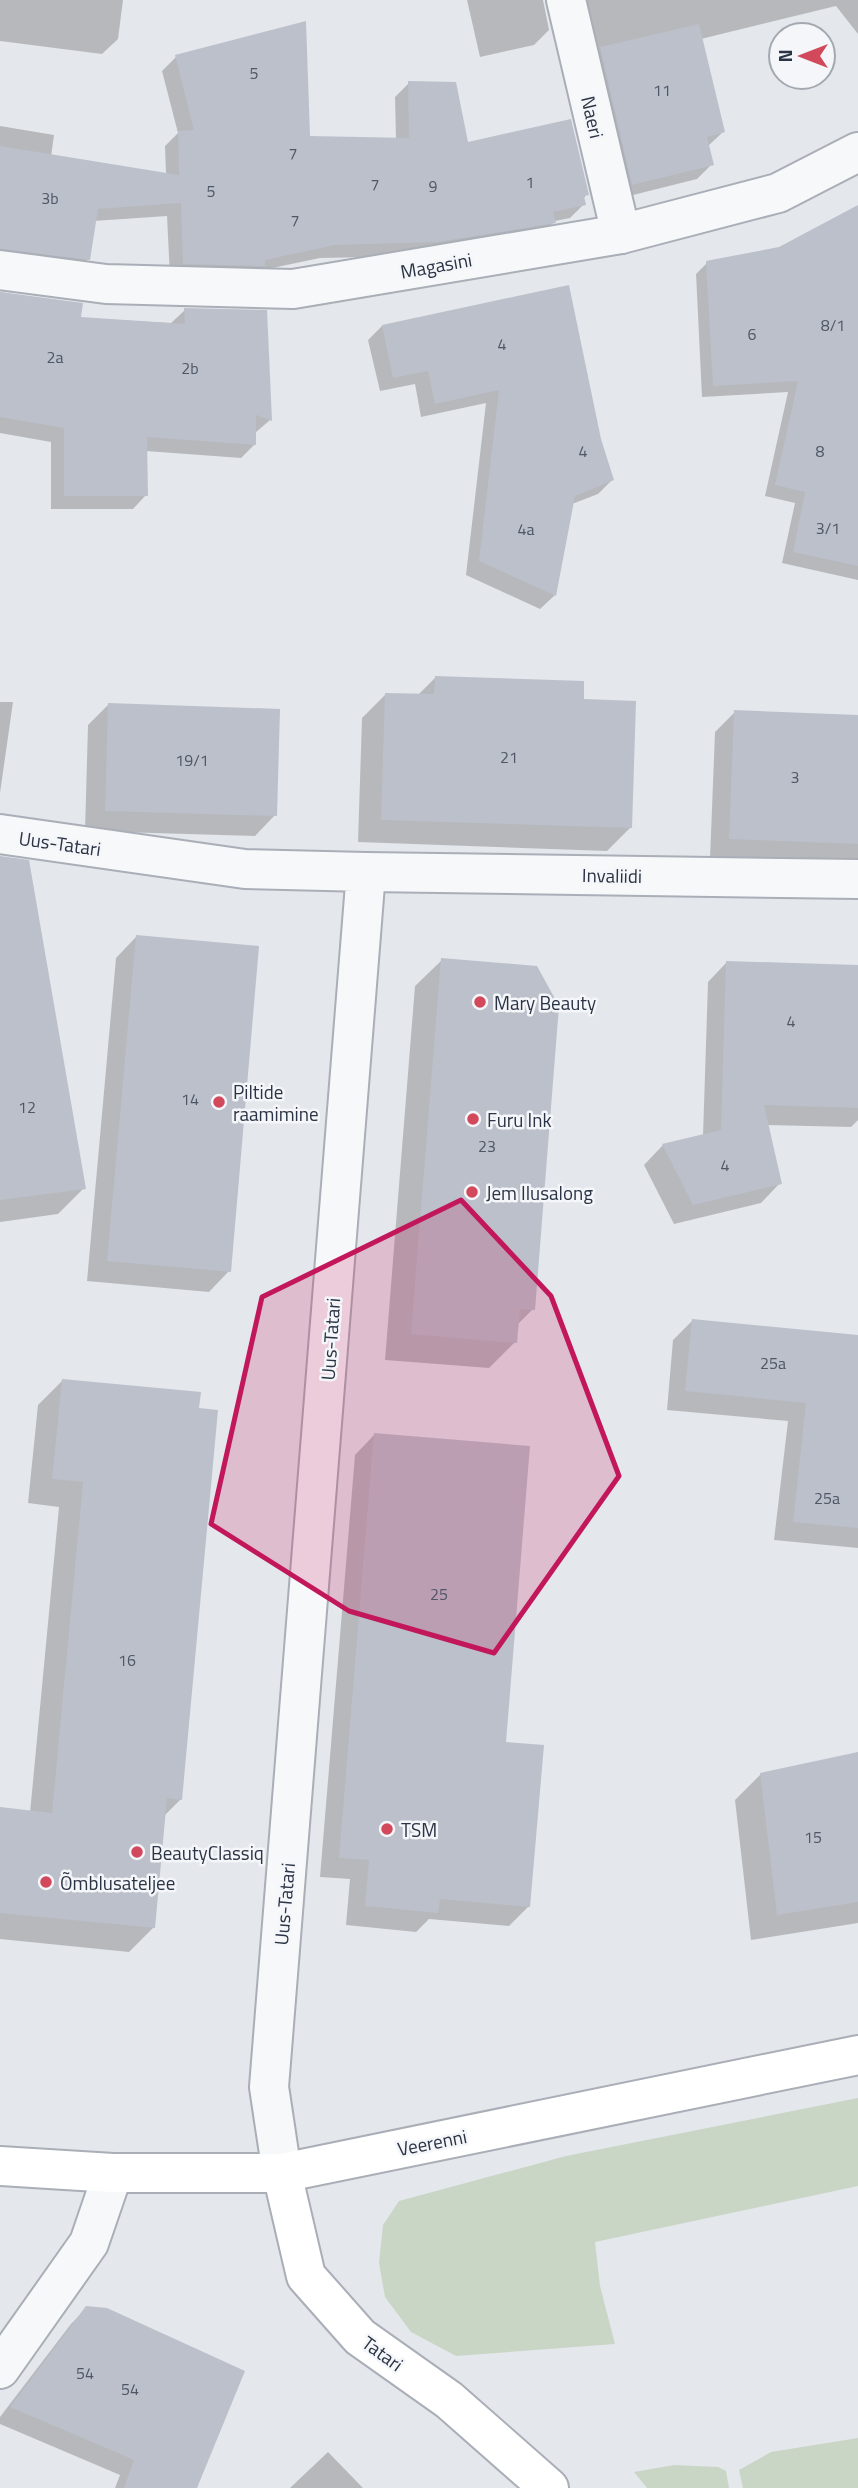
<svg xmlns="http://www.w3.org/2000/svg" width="858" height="2488" viewBox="0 0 858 2488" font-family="'Titillium Web',sans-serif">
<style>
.green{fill:#c9d6c5}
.shadow{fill:#0003}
.building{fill:#bbc0ca}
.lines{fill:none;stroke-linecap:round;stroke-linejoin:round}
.street-casing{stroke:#a9aeb7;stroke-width:42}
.secondary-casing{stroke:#a9aeb7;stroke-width:42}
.street{stroke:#f7f8fa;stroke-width:38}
.secondary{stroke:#fff;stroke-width:38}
.marked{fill:#c2185b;fill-opacity:0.2;stroke:#c2185b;stroke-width:5;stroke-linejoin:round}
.poi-dot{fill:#d1495b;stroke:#f4f6f9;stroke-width:2.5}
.labels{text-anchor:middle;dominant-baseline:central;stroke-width:5;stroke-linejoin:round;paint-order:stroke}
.number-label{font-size:16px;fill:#4f5766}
.street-label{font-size:19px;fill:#2b3445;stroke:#f4f6f9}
.poi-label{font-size:19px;fill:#2b3445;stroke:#f4f6f9;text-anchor:start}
</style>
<rect width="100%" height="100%" fill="#e4e7ec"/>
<g class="green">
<path d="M 858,2098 L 858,2186 L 595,2242 L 600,2286 L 615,2344 L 456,2356 L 411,2332 L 385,2297 L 379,2263 L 383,2225 L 399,2201 L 566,2156 Z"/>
<path d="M 858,2438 L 858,2488 L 743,2488 L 739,2470 L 771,2452 Z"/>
<path d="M 674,2465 L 718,2467 L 726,2471 L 729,2488 L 647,2488 L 634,2472 Z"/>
</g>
<g class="shadow">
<path d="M 0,0 L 123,0 L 118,39 L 102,54 L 0,41 Z"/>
<path d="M 467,0 L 543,0 L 549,30 L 534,45 L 480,57 Z"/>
<path d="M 566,0 L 858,0 L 858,34 L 836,6 L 701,39 L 723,132 L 708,146 L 712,164 L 697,179 L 617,199 Z"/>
<path d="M 176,57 L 309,138 L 396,139 L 395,97 L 409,83 L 467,144 L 587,194 L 583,199 L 584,204 L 570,218 L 555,221 L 540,236 L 423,256 L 320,258 L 258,271 L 170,277 L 167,216 L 94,221 L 88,259 L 75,273 L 0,263 L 0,126 L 54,135 L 51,157 L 166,174 L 165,146 L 178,133 L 162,71 Z"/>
<path d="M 858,207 L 858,580 L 782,563 L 795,503 L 765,496 L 788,392 L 702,397 L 696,274 L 707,263 L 780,249 Z"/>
<path d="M 0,292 L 81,305 L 79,318 L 171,323 L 185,310 L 270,420 L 255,433 L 255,444 L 241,458 L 146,451 L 146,495 L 133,509 L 51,509 L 51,442 L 0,433 Z"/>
<path d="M 382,326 L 599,439 L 612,480 L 598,494 L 572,504 L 554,596 L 540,609 L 466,575 L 486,403 L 421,417 L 415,384 L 380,391 L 368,340 Z"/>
<path d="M 436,677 L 582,701 L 631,827 L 607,851 L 358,842 L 362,718 L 385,695 L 417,696 Z"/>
<path d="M 0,702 L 13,702 L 0,793 Z"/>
<path d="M 108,705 L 275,815 L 255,836 L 85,831 L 88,725 Z"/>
<path d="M 735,712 L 858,716 L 858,864 L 710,859 L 715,732 Z"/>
<path d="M 0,918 L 84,1188 L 58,1214 L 0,1222 Z"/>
<path d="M 136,937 L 229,1271 L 209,1292 L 87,1281 L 116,958 Z"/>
<path d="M 442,960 L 533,1309 L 516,1326 L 515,1342 L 489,1368 L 385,1360 L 415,986 Z"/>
<path d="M 727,962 L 858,967 L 858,1120 L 851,1127 L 767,1125 L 780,1183 L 761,1203 L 674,1224 L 644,1165 L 663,1145 L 703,1136 L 708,982 Z"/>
<path d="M 692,1321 L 858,1337 L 858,1548 L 774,1540 L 788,1421 L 667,1410 L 673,1340 Z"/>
<path d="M 63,1380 L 181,1799 L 164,1816 L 154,1927 L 129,1952 L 0,1939 L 0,1809 L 30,1813 L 59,1507 L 28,1503 L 38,1405 Z"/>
<path d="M 374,1435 L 504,1743 L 529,1906 L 509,1926 L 429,1919 L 416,1932 L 346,1925 L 350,1879 L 320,1877 L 355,1455 Z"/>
<path d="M 858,1754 L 858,1923 L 751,1940 L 735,1800 L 761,1774 Z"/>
<path d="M 87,2308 L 195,2488 L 115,2488 L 120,2475 L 0,2424 L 0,2417 L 71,2324 Z"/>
<path d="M 328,2452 L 363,2488 L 290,2488 Z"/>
</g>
<g class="building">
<path d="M 306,21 L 310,136 L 409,138 L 408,81 L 456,82 L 468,142 L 571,119 L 589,195 L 584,196 L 586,205 L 553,212 L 556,223 L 438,242 L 335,245 L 265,260 L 265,266 L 183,264 L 181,203 L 98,209 L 90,260 L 0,249 L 0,146 L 179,175 L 178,131 L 194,130 L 175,55 Z"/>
<path d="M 699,24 L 725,132 L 707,137 L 714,165 L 632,185 L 600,47 Z"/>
<path d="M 858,205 L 858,566 L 793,552 L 805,492 L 775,485 L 798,381 L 713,386 L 706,261 L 779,247 Z"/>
<path d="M 569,285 L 601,439 L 614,480 L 575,496 L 556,596 L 479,561 L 499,390 L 435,404 L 428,371 L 393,378 L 382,325 Z"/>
<path d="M 0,292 L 83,303 L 81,317 L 185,324 L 184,308 L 267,310 L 272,421 L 256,415 L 256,445 L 147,437 L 148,496 L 64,496 L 64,428 L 0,417 Z"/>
<path d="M 435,676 L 584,681 L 584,699 L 636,701 L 632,828 L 381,820 L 385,693 L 434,694 Z"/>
<path d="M 108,703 L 280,709 L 277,816 L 105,811 Z"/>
<path d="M 734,710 L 858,715 L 858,844 L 729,839 Z"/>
<path d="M 0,856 L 29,860 L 86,1189 L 0,1200 Z"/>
<path d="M 136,935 L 259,946 L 231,1272 L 107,1261 Z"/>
<path d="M 441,958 L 537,966 L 559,1006 L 535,1310 L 520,1309 L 517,1343 L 411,1334 Z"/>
<path d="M 726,961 L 858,965 L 858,1108 L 764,1105 L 782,1184 L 693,1205 L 662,1144 L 721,1130 Z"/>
<path d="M 692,1319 L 858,1335 L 858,1528 L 793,1522 L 806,1403 L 685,1391 Z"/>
<path d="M 62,1379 L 201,1392 L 199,1408 L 218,1410 L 182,1800 L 167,1798 L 155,1928 L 0,1913 L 0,1807 L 52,1813 L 83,1482 L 52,1479 Z"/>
<path d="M 374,1433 L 530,1446 L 506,1742 L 544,1745 L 530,1907 L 440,1899 L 438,1913 L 365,1906 L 369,1860 L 339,1858 Z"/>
<path d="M 858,1752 L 858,1902 L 777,1915 L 760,1773 Z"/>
<path d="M 86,2306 L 107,2308 L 245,2371 L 197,2488 L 124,2488 L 134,2460 L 10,2407 Z"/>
</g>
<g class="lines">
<g class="street-casing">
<g id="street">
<path d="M 566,0 L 621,234"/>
<path d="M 0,270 L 106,284 L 293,289 L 621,234 L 778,193 L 858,152"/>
<path d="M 0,834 L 245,869 L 366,872 L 269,2087 L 282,2173"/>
<path d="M 366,872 L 858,879"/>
<path d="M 0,2369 L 89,2243 L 113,2173"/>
</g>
</g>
<g class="secondary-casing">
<g id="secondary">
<path d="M 0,2166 L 113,2173 L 282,2173 L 858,2055"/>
<path d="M 282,2173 L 306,2276 L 360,2337 L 449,2400 L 549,2488"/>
</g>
</g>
<use href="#street" class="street"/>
<use href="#secondary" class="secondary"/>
</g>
<path class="marked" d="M 461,1200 L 551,1296 L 619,1476 L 494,1653 L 349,1611 L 211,1524 L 262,1297 Z"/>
<g class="poi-dot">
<circle cx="480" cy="1002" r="7"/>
<circle cx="219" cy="1102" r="7"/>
<circle cx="473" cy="1119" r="7"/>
<circle cx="472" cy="1192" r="7"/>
<circle cx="387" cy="1829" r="7"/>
<circle cx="137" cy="1852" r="7"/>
<circle cx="46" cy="1882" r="7"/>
</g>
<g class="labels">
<g class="number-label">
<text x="254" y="73">5</text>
<text x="662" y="90">11</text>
<text x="293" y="153">7</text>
<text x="530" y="182">1</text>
<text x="375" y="184">7</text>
<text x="433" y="186">9</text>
<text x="211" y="191">5</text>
<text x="50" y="198">3b</text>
<text x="295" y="220">7</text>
<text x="833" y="325">8/1</text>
<text x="752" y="334">6</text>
<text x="502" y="344">4</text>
<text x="55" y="357">2a</text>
<text x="190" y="368">2b</text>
<text x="583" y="451">4</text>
<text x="820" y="451">8</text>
<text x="828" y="528">3/1</text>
<text x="526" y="529">4a</text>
<text x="509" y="757">21</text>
<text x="192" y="760">19/1</text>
<text x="795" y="777">3</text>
<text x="791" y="1021">4</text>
<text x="190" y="1099">14</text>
<text x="27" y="1107">12</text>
<text x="487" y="1146">23</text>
<text x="725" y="1165">4</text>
<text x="773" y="1363">25a</text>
<text x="827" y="1498">25a</text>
<text x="439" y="1594">25</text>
<text x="127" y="1660">16</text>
<text x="813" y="1837">15</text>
<text x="85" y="2373">54</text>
<text x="130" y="2389">54</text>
</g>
<g class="street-label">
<text transform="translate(593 117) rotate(77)">Naeri</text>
<text transform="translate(436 265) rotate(-10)">Magasini</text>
<text transform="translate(60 843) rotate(8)">Uus-Tatari</text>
<text transform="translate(612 875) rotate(1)">Invaliidi</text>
<text transform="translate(330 1339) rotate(-86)">Uus-Tatari</text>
<text transform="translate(284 1904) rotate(-85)">Uus-Tatari</text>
<text transform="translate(432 2142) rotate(-11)">Veerenni</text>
<text transform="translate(383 2353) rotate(36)">Tatari</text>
</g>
<g class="poi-label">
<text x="494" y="1002">Mary Beauty</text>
<text x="233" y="1091">Piltide<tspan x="233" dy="22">raamimine</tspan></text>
<text x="487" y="1119">Furu Ink</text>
<text x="486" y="1192">Jem Ilusalong</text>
<text x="401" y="1829">TSM</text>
<text x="151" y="1852">BeautyClassiq</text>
<text x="60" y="1882">Õmblusateljee</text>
</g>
</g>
<g transform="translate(802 56) rotate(270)"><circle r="33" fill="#f4f6f9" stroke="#a4a8b1" stroke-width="2"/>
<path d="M0-5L12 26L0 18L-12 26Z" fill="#d1495b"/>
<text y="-10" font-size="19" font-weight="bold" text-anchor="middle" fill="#2b3445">N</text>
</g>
</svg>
